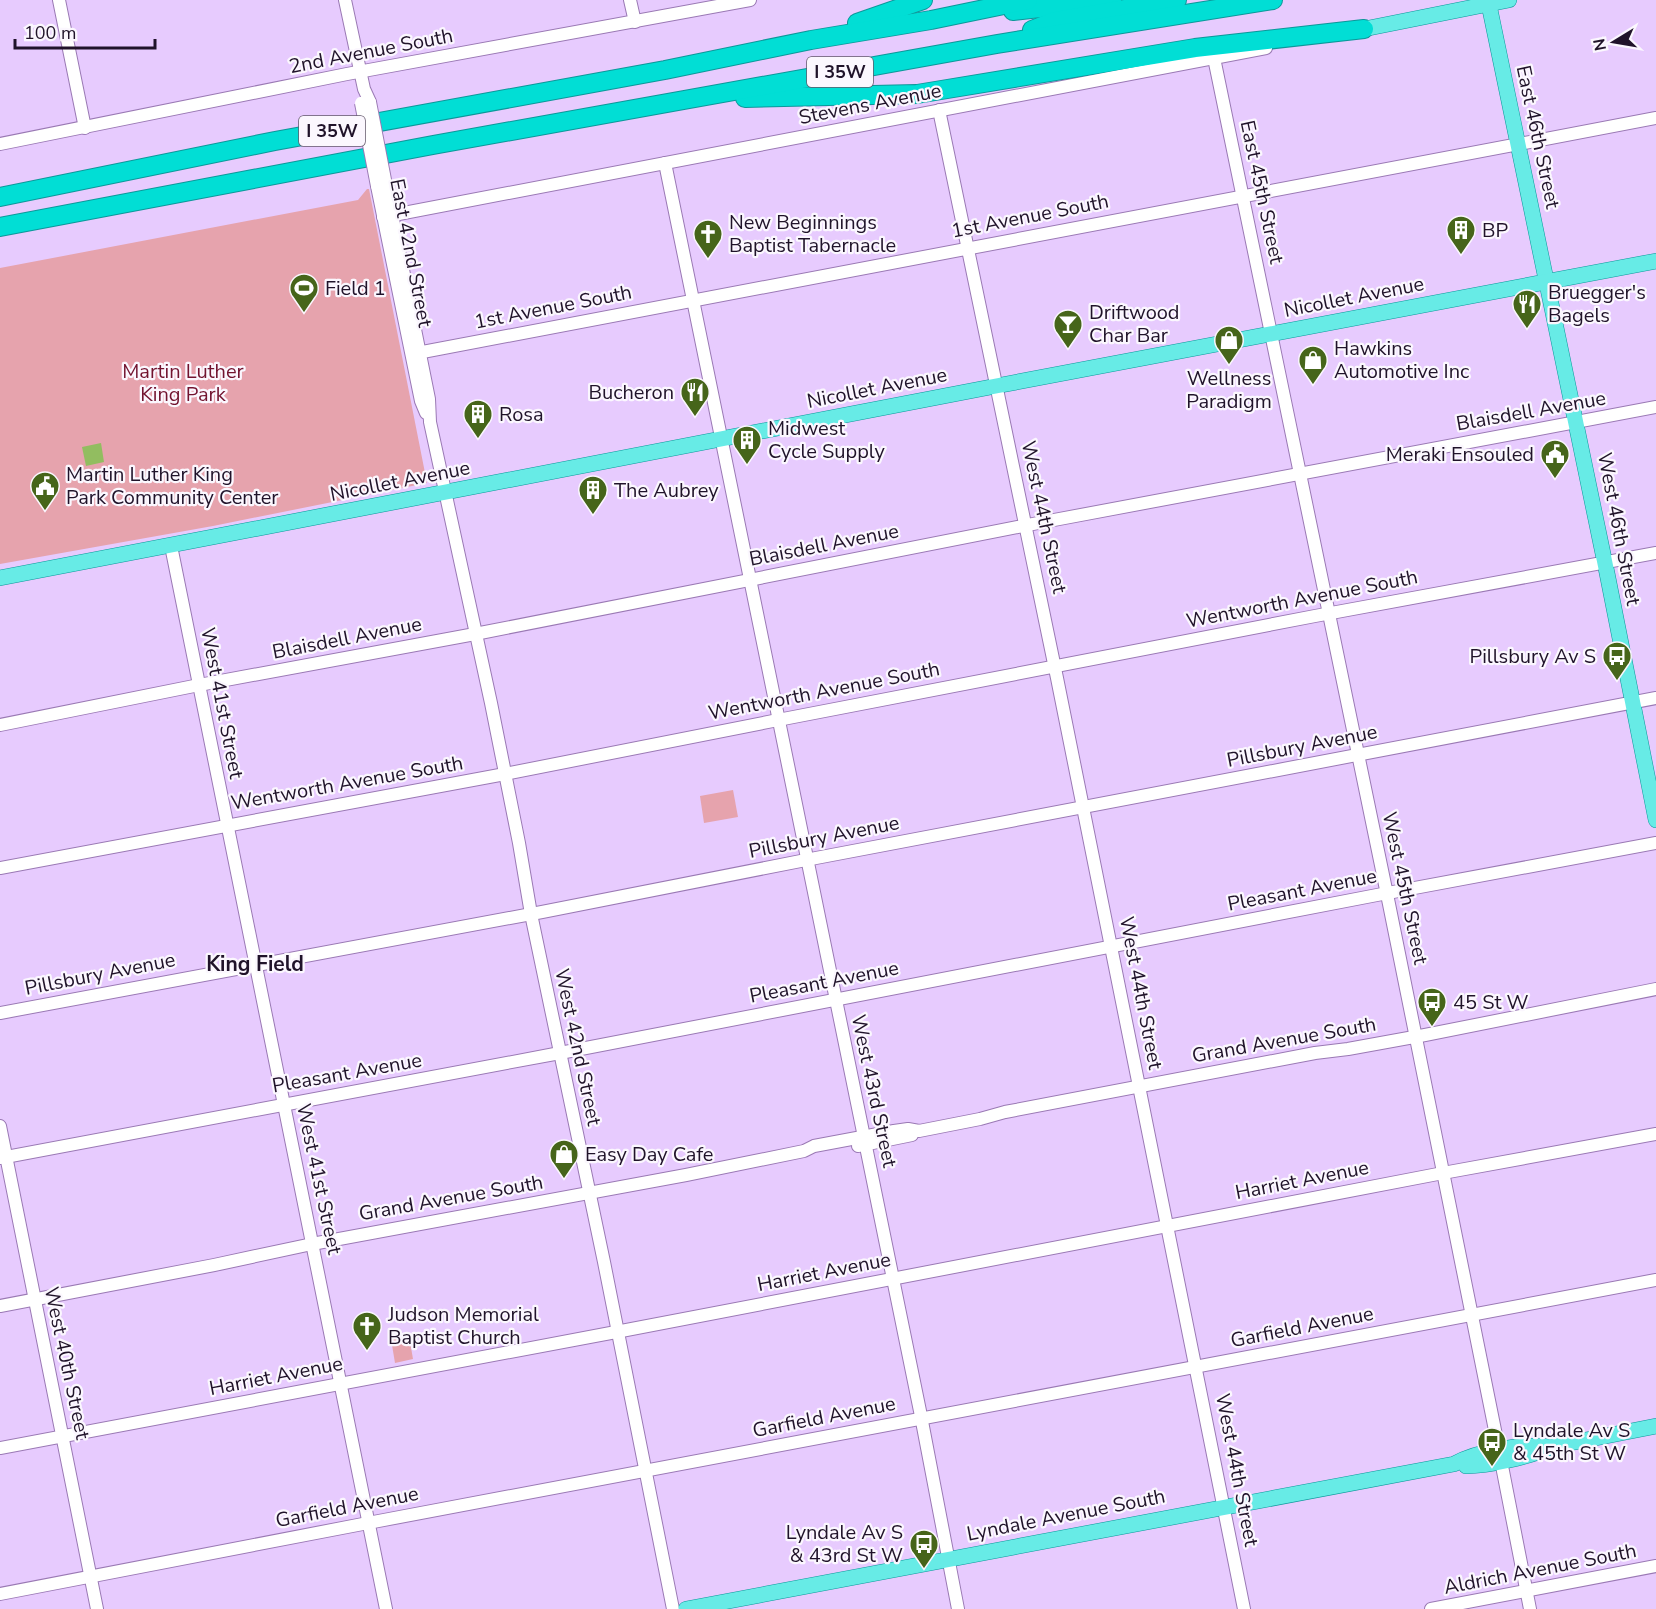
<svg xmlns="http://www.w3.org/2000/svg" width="1656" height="1609" viewBox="0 0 1656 1609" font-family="'Nunito Sans',sans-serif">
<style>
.green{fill:#e6a3ad}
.water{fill:#92bd60}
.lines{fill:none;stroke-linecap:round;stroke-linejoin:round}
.minor-casing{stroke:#9a79b4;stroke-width:14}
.major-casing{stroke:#0c9799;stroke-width:16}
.highway-casing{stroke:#0c9799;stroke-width:20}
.minor{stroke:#fff;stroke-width:12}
.major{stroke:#67ebe6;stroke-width:15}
.highway{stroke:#01ded5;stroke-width:18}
.minor-bridge-casing{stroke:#9a79b4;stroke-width:14;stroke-linecap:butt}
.minor-bridge{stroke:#fff;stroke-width:12}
.labels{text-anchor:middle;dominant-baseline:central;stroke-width:4.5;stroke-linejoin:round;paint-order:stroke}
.shield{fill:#fbf7fe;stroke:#62576a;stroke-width:1.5}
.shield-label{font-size:18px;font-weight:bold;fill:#20132a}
.street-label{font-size:20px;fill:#20132a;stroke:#fbf7fe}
.poi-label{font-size:20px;fill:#20132a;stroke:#fbf7fe;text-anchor:start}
.park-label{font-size:20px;fill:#72132f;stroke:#fbf7fe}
.neighbourhood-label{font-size:21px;font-weight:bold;fill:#20132a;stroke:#fbf7fe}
</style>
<rect width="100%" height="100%" fill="#e7cbfe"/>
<g class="green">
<path d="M 367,189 L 369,189 L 427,483 L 213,526 L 0,564 L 0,268 L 358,200 Z"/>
<path d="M 733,790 L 738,817 L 704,823 L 700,796 Z"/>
<path d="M 409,1336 L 413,1359 L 395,1363 L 391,1339 Z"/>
</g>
<path class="water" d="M 101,443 L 104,462 L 86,466 L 82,447 Z"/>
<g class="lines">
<g class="minor-casing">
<g id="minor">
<path d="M 59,0 L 85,128"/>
<path d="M 345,0 L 364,89 L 370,102"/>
<path d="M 630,0 L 635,22"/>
<path d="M 1214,58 L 1389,904 L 1499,1450"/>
<path d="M 939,110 L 1057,678 L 1244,1609"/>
<path d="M 0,144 L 347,74 L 750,0"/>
<path d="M 665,163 L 920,1411 L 958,1609"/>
<path d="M 386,185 L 429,399 L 430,422 L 491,703 L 519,843 L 531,914 L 604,1262 L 673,1609"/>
<path d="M 377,186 L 421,401 L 426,413"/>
<path d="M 383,217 L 1266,48"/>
<path d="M 412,354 L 1656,118"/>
<path d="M 171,546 L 386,1609"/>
<path d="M 0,725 L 199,685 L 475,634 L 1038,523 L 1656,407"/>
<path d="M 0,868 L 505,774 L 778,720 L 1315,616 L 1656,553"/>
<path d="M 0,1013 L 542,912 L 816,858 L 1656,698"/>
<path d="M 0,1126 L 97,1609"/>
<path d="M 858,1146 L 912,1135"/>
<path d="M 0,1158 L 560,1053 L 1377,895 L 1656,843"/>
<path d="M 0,1306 L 214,1265 L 312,1244 L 686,1175 L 804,1151 L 814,1146 L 894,1131 L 908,1129 L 919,1131 L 980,1119 L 1005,1112 L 1315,1053 L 1348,1049 L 1425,1035 L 1656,989"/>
<path d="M 0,1448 L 616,1332 L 1443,1173 L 1656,1134"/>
<path d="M 1501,1461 L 1530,1609"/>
<path d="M 0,1594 L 368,1523 L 1656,1280"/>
<path d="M 1431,1609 L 1656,1566"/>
</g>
</g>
<g class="major-casing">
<g id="major">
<path d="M 1488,0 L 1607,573 L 1656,820"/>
<path d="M 1364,29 L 1509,0"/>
<path d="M 0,578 L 996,386 L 1656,261"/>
<path d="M 1466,1466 C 1488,1466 1530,1457 1550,1447 L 1656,1426"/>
<path d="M 686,1609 L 1454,1464 C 1477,1451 1524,1443 1550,1447"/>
</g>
</g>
<g class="highway-casing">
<g id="highway">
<path d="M 1013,11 L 1112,0"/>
<path d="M 857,23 L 923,0"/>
<path d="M 1032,30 L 1055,21 L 1177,0"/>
<path d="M 745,98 L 917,94 L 1195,48 L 1364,29"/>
<path d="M 0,197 L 275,141 L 665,70 L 811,40 L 931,20 L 1028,0"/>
<path d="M 0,227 L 433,145 L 684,100 L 997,44 L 1273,0"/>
</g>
</g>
<use href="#minor" class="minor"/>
<use href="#major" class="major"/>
<use href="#highway" class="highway"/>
<g class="minor-bridge-casing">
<g id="minor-bridge">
<path d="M 370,102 L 386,185"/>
<path d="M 361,103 L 377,186"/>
</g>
</g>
<use href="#minor-bridge" class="minor-bridge"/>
</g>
<defs>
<g id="building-pin" transform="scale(1.5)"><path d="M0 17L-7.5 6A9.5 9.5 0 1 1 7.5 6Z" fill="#46651a" stroke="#fbf7fe"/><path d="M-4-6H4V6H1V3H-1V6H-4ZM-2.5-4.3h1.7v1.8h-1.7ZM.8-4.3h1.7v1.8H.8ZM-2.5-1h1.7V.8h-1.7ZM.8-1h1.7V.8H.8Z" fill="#fff"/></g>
<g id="church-pin" transform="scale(1.5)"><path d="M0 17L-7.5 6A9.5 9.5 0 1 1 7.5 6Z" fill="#46651a" stroke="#fbf7fe"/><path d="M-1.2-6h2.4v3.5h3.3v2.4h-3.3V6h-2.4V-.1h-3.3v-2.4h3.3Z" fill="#fff"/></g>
<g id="stadium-pin" transform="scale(1.5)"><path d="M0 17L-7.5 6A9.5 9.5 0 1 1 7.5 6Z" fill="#46651a" stroke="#fbf7fe"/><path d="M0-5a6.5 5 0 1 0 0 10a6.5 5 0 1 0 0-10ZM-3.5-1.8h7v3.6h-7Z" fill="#fff"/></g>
<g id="restaurant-pin" transform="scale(1.5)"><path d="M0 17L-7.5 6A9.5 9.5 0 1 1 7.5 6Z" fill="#46651a" stroke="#fbf7fe"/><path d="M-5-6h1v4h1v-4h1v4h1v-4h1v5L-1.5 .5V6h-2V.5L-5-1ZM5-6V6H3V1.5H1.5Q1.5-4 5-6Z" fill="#fff"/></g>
<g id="bar-pin" transform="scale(1.5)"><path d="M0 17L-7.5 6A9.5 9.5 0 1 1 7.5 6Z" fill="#46651a" stroke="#fbf7fe"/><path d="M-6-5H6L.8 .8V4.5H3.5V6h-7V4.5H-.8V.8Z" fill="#fff"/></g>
<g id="shop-pin" transform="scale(1.5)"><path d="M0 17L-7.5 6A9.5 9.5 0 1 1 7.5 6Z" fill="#46651a" stroke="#fbf7fe"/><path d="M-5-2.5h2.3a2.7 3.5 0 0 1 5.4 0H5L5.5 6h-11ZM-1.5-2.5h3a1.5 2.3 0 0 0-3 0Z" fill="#fff"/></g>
<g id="civic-pin" transform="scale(1.5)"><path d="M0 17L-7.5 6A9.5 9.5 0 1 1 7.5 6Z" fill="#46651a" stroke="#fbf7fe"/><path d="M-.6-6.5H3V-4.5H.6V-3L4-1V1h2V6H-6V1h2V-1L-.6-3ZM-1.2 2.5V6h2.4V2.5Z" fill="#fff"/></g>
<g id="bus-pin" transform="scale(1.5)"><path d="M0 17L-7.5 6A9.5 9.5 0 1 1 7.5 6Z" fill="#46651a" stroke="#fbf7fe"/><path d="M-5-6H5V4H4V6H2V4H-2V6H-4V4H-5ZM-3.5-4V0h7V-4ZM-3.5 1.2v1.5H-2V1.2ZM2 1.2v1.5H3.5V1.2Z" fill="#fff"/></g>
</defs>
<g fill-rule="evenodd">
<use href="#building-pin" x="1461" y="230"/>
<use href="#church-pin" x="708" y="234"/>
<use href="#stadium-pin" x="304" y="288"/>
<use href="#restaurant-pin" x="1527" y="304"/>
<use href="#bar-pin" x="1068" y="324"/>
<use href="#shop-pin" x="1229" y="340"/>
<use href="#shop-pin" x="1313" y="360"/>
<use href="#restaurant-pin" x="695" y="392"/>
<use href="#building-pin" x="478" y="414"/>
<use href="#building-pin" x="747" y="440"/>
<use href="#civic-pin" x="1555" y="454"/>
<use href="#civic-pin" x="45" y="486"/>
<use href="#building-pin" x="593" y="490"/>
<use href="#bus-pin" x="1617" y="656"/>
<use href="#bus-pin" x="1432" y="1002"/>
<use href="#shop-pin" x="564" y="1154"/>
<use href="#church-pin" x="367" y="1326"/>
<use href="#bus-pin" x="1492" y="1442"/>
<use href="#bus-pin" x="924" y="1544"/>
</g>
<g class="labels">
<g class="shield">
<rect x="807" y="57" width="66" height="30" rx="4.5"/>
<rect x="299" y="116" width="66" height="30" rx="4.5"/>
</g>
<g class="shield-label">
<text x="840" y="72">I 35W</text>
<text x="332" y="131">I 35W</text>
</g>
<g class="street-label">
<text transform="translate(371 51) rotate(-11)">2nd Avenue South</text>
<text transform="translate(870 104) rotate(-11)">Stevens Avenue</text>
<text transform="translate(1538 137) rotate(78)">East 46th Street</text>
<text transform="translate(1262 192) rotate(78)">East 45th Street</text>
<text transform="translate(1030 216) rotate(-11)">1st Avenue South</text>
<text transform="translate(411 253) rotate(79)">East 42nd Street</text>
<text transform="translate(1354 297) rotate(-11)">Nicollet Avenue</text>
<text transform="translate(553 307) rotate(-11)">1st Avenue South</text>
<text transform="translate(877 388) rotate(-11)">Nicollet Avenue</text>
<text transform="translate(1531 411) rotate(-10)">Blaisdell Avenue</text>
<text transform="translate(400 481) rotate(-11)">Nicollet Avenue</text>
<text transform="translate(1044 517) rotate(78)">West 44th Street</text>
<text transform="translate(1619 529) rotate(79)">West 46th Street</text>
<text transform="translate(824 545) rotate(-11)">Blaisdell Avenue</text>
<text transform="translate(1302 599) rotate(-11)">Wentworth Avenue South</text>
<text transform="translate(347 638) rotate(-11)">Blaisdell Avenue</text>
<text transform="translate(824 691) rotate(-11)">Wentworth Avenue South</text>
<text transform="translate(222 703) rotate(79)">West 41st Street</text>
<text transform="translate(1302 746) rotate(-11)">Pillsbury Avenue</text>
<text transform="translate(347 783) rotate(-10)">Wentworth Avenue South</text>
<text transform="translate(824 837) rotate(-11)">Pillsbury Avenue</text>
<text transform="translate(1405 888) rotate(78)">West 45th Street</text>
<text transform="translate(1302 890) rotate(-11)">Pleasant Avenue</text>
<text transform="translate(100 974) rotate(-11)">Pillsbury Avenue</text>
<text transform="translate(824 982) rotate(-11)">Pleasant Avenue</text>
<text transform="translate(1141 993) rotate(79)">West 44th Street</text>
<text transform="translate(1284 1040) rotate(-10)">Grand Avenue South</text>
<text transform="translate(578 1047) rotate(78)">West 42nd Street</text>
<text transform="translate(347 1073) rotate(-10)">Pleasant Avenue</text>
<text transform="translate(874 1091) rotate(78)">West 43rd Street</text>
<text transform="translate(319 1179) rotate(78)">West 41st Street</text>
<text transform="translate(1302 1180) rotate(-11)">Harriet Avenue</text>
<text transform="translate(451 1198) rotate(-10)">Grand Avenue South</text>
<text transform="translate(824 1272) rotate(-11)">Harriet Avenue</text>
<text transform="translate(1302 1327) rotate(-11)">Garfield Avenue</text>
<text transform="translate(67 1363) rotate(78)">West 40th Street</text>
<text transform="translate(276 1376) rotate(-11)">Harriet Avenue</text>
<text transform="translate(824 1417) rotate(-11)">Garfield Avenue</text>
<text transform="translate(1237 1470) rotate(79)">West 44th Street</text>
<text transform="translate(347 1507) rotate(-11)">Garfield Avenue</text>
<text transform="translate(1066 1515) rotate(-11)">Lyndale Avenue South</text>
<text transform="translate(1540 1569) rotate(-11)">Aldrich Avenue South</text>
</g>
<g class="poi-label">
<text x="729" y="222">New Beginnings<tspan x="729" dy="23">Baptist Tabernacle</tspan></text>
<text x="1482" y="230">BP</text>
<text x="325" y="288">Field 1</text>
<text x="1548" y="292">Bruegger's<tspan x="1548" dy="23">Bagels</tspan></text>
<text x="1089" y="312">Driftwood<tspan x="1089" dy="23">Char Bar</tspan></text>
<text x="1334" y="348">Hawkins<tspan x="1334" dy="23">Automotive Inc</tspan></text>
<text x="1229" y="378" text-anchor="middle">Wellness<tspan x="1229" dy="23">Paradigm</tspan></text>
<text x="674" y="392" text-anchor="end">Bucheron</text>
<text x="499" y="414">Rosa</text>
<text x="768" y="428">Midwest<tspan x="768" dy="23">Cycle Supply</tspan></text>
<text x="1534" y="454" text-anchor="end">Meraki Ensouled</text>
<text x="66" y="474">Martin Luther King<tspan x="66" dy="23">Park Community Center</tspan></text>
<text x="614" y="490">The Aubrey</text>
<text x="1596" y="656" text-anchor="end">Pillsbury Av S</text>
<text x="1453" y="1002">45 St W</text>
<text x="585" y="1154">Easy Day Cafe</text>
<text x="388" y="1314">Judson Memorial<tspan x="388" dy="23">Baptist Church</tspan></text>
<text x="1513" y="1430">Lyndale Av S<tspan x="1513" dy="23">&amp; 45th St W</tspan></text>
<text x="903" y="1532" text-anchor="end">Lyndale Av S<tspan x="903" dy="23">&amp; 43rd St W</tspan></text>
</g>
<g class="park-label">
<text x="183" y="371">Martin Luther<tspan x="183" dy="23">King Park</tspan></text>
</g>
<g class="neighbourhood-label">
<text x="255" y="964">King Field</text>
</g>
</g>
<g transform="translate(1614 42) rotate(259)" stroke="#fbf7fe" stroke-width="4.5" paint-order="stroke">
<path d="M0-4.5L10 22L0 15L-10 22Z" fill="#20132a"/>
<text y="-9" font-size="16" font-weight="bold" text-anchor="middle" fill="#20132a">N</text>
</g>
<path d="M15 39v9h140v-9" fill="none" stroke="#20132a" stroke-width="3"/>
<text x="24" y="39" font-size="18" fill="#20132a" stroke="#fbf7fe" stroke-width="4.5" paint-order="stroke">100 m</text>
</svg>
